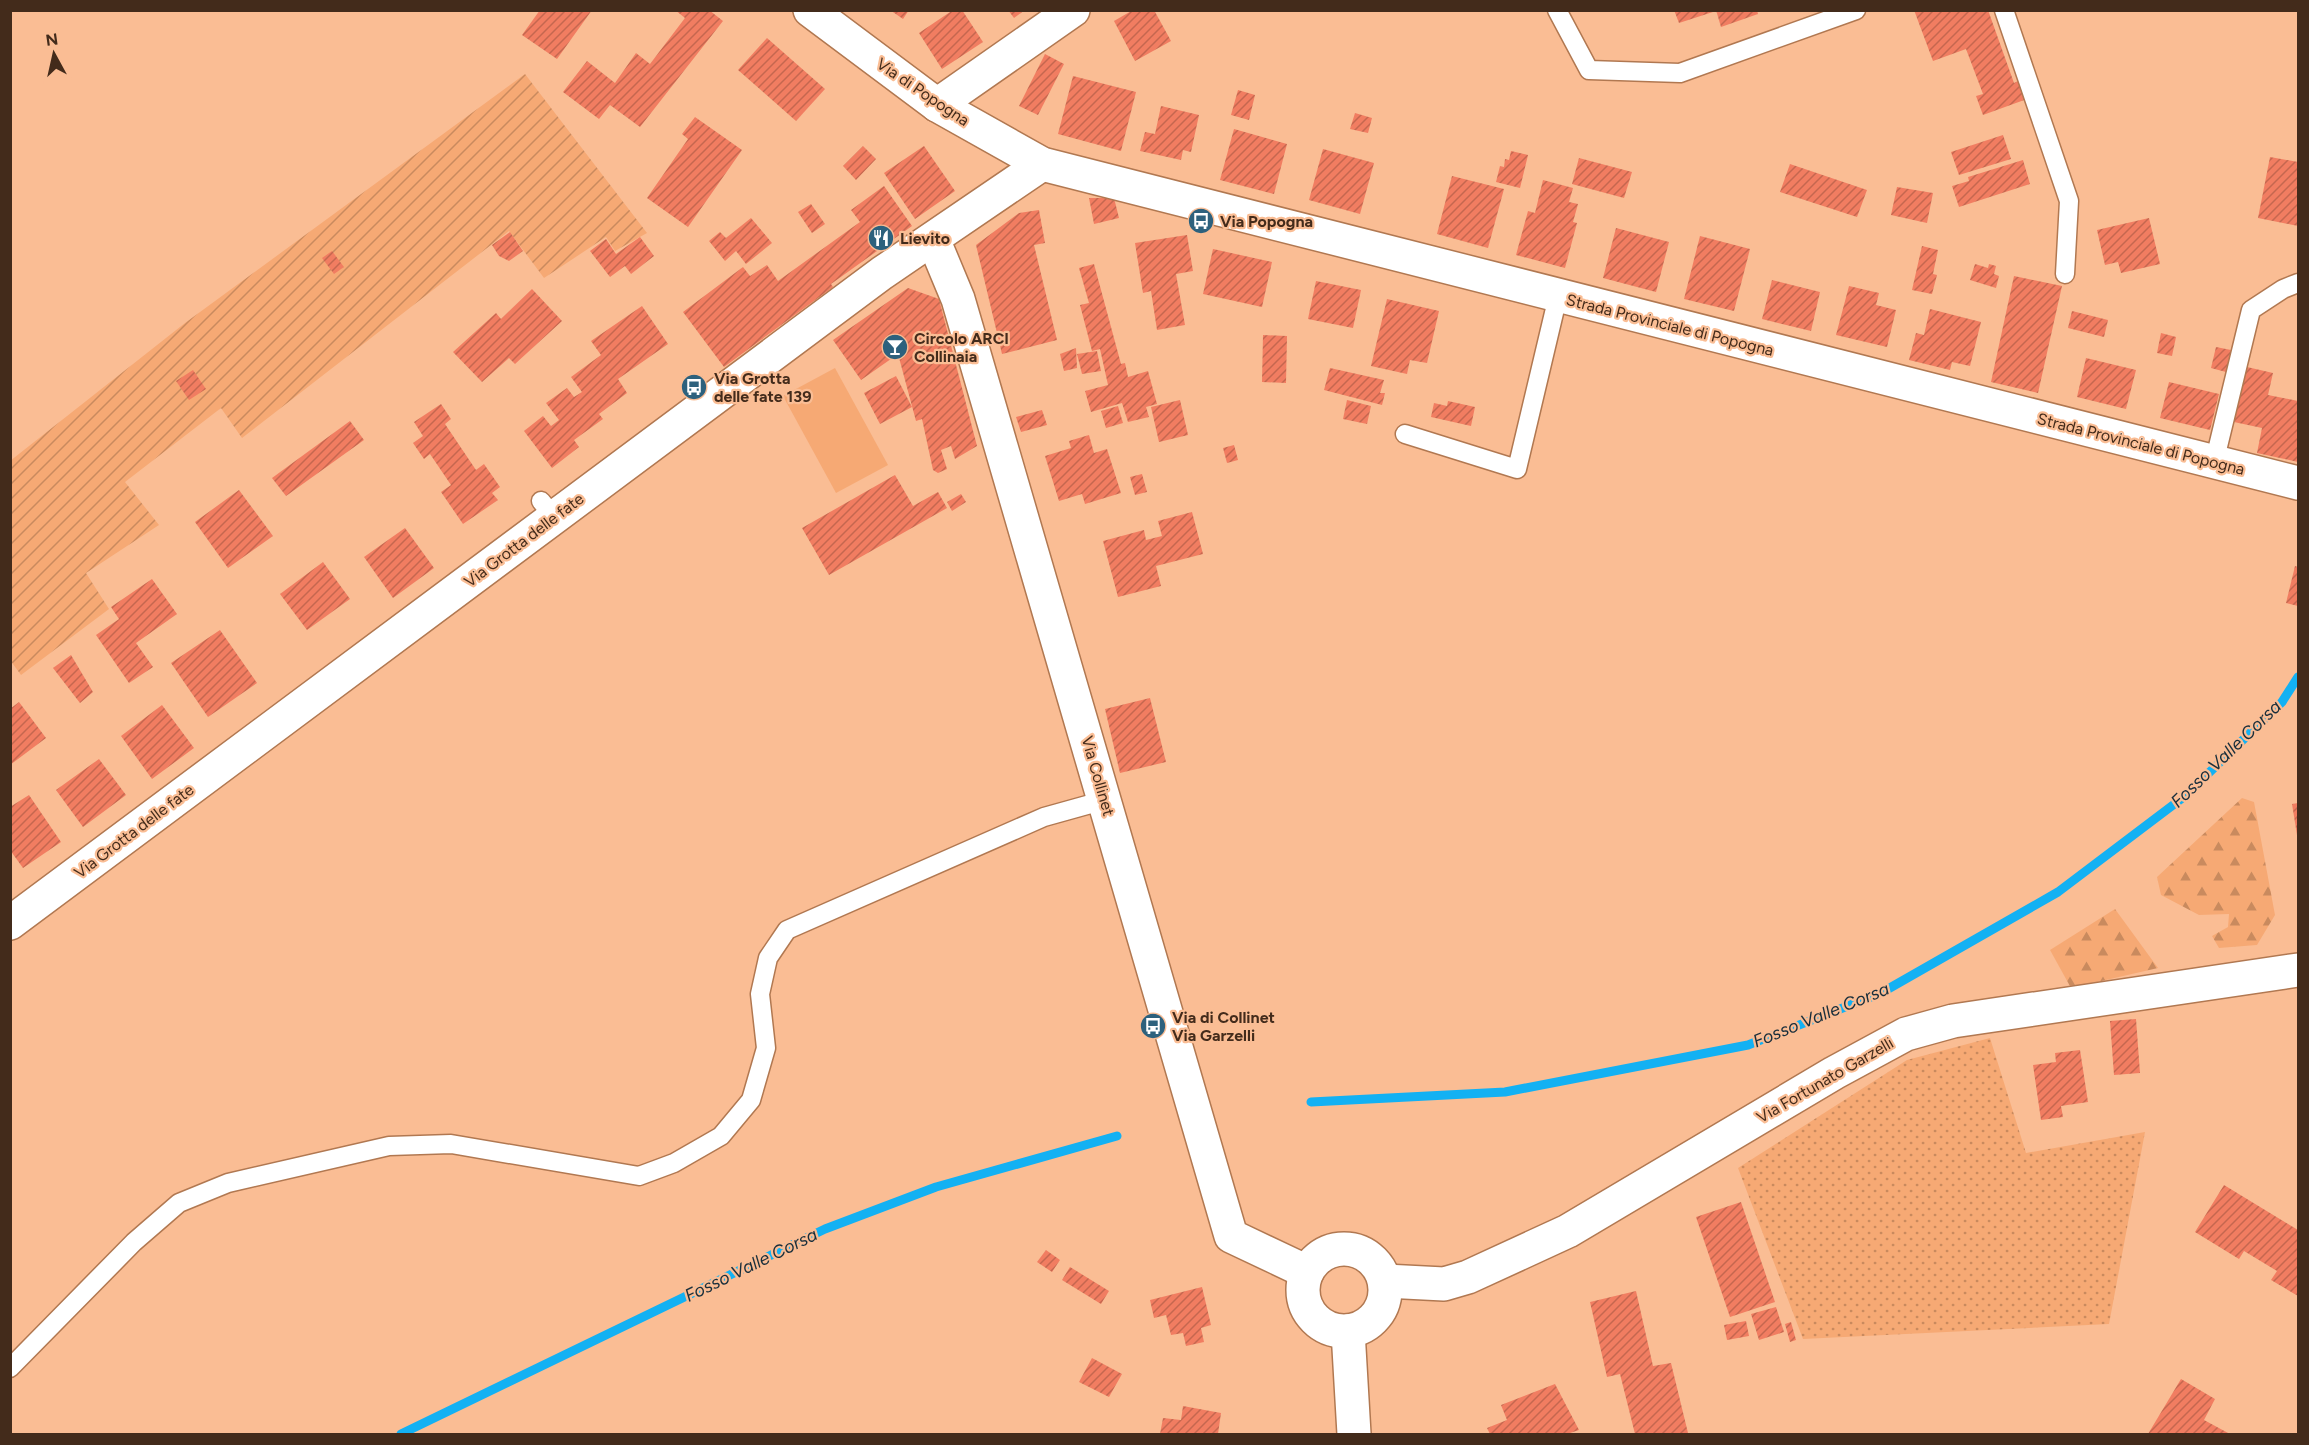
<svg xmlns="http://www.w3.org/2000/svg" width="2309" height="1445" viewBox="0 0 2309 1445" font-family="Figtree,sans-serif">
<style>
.grass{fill:url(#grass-dots)}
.forest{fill:url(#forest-firs)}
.garden{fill:url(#garden-furrows)}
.pitch{fill:#f6a974}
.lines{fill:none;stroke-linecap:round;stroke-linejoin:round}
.stream{stroke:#13b1f3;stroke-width:9}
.building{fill:url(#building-hatch)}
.service-casing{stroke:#b17851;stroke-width:21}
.minor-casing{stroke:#b17851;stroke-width:36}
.tertiary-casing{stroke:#b17851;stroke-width:36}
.secondary-casing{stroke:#b17851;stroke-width:36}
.service{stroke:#fff;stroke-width:18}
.minor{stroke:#fff;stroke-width:33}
.tertiary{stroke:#fff;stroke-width:33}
.secondary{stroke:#fff;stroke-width:33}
.labels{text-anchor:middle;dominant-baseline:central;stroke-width:4.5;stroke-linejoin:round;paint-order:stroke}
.street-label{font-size:16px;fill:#432b1b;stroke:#fabd94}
.poi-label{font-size:16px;font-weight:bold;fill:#432b1b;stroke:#fabd94;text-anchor:start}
.water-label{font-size:18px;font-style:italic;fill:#182e3b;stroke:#fabd94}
</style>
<defs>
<pattern id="grass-dots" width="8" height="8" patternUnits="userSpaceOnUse" patternTransform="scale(1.5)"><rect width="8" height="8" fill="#f6a974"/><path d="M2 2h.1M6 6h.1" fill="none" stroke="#c98a5e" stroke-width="1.8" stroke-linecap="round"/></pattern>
<pattern id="forest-firs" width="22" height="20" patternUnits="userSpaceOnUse" patternTransform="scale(1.5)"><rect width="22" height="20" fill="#f6a974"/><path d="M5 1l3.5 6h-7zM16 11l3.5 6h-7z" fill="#c98a5e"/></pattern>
<pattern id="garden-furrows" width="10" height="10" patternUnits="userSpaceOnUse" patternTransform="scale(1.5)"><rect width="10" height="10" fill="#f6a974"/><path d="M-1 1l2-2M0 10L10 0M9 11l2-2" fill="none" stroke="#c98a5e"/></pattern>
<pattern id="building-hatch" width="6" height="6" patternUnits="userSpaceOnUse" patternTransform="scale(1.5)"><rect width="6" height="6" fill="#f17d61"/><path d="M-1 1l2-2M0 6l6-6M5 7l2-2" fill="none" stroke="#c5674f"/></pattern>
</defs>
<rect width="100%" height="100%" fill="#fabd94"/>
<path class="grass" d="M 1990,1038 L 2026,1153 L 2145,1132 L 2109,1324 L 1803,1339 L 1738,1168 L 1907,1060 Z"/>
<g class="forest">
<path d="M 2242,798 L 2254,802 L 2275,915 L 2257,945 L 2219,948 L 2212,936 L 2228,927 L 2229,914 L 2199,915 L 2161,895 L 2157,877 Z"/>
<path d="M 2115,909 L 2158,968 L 2071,988 L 2050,950 Z"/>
</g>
<path class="garden" d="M 525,74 L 647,233 L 615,251 L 606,237 L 544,278 L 509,231 L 242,438 L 221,408 L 125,482 L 159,525 L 86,573 L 109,609 L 21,675 L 10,660 L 10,461 L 185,323 Z"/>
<path class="pitch" d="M 835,368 L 888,465 L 836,493 L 783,396 Z"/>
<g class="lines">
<g class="stream">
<path d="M 1311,1102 L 1505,1092 L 1748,1045 L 1881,993 L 2058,892 L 2185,796 L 2282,702 L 2298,677"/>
<path d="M 401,1434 L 825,1229 L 936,1187 L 1117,1136"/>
</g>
</g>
<g class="building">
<path d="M 540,10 L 592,10 L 557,59 L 522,35 Z"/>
<path d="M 675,10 L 709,10 L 723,21 L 640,127 L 610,105 L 599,119 L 563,92 L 587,61 L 615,83 L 636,53 L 650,64 L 685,18 Z"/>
<path d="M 890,10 L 909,10 L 903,19 Z"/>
<path d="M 953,10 L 962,10 L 983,42 L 942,69 L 919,33 Z"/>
<path d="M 1008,10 L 1025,10 L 1014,18 Z"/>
<path d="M 1133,10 L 1154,10 L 1171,41 L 1135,61 L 1114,21 Z"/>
<path d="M 1674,10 L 1715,10 L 1716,11 L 1679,23 Z"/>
<path d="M 1716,10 L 1757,10 L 1758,14 L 1721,27 Z"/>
<path d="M 1914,10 L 1988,10 L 2014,83 L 2020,80 L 2027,99 L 1983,115 L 1976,96 L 1983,94 L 1966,49 L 1933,61 Z"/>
<path d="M 767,38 L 825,89 L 796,121 L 738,70 Z"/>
<path d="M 1045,54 L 1064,64 L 1038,115 L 1019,106 Z"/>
<path d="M 1073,76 L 1136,92 L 1121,151 L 1058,134 Z"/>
<path d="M 1238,90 L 1255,95 L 1249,120 L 1231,115 Z"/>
<path d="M 1161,106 L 1199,115 L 1191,152 L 1183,150 L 1181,160 L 1140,151 L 1145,132 L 1155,134 Z"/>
<path d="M 1355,113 L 1372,118 L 1368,133 L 1350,129 Z"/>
<path d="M 695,117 L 742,150 L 688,227 L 647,198 L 688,139 L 682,134 Z"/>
<path d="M 1234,129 L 1287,144 L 1274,194 L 1220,180 Z"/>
<path d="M 2003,135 L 2011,159 L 1959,175 L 1951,152 Z"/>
<path d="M 863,146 L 876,159 L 856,180 L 843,166 Z"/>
<path d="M 924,146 L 955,191 L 915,219 L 884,173 Z"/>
<path d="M 1323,149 L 1374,163 L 1360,214 L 1309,200 Z"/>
<path d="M 1511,151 L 1528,155 L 1520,188 L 1496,182 L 1500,166 L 1504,167 L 1505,159 L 1509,160 Z"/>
<path d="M 2270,157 L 2298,162 L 2298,226 L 2258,218 Z"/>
<path d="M 1579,158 L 1632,172 L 1624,198 L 1572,184 Z"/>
<path d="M 2023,160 L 2030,184 L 1959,207 L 1952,186 L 1969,181 L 1968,177 Z"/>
<path d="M 1790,164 L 1867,190 L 1857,217 L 1780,192 Z"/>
<path d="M 1452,176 L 1504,189 L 1488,248 L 1437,234 Z"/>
<path d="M 1543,180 L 1573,188 L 1569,202 L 1578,204 L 1573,222 L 1577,223 L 1565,268 L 1516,255 L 1528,211 L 1535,213 Z"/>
<path d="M 884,186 L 912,226 L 831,284 L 833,287 L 724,367 L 683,312 L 743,267 L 750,276 L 767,265 L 778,281 L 860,222 L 851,210 Z"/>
<path d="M 1897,187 L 1933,193 L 1927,223 L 1891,215 Z"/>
<path d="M 1089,198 L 1114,198 L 1119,218 L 1094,224 Z"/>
<path d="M 811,204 L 825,224 L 812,233 L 798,212 Z"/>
<path d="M 1039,210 L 1045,243 L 1034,245 L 1057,340 L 1002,354 L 976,245 L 1019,213 Z"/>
<path d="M 751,218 L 772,243 L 746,264 L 736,251 L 725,261 L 709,241 L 720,232 L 726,238 Z"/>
<path d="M 2149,218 L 2160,264 L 2121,273 L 2118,262 L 2105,265 L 2097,230 Z"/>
<path d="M 1616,228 L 1669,242 L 1656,292 L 1603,278 Z"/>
<path d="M 510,232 L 523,251 L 509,261 L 499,256 L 492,245 Z"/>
<path d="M 1187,235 L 1193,271 L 1176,274 L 1185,325 L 1157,330 L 1151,291 L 1143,293 L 1135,243 Z"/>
<path d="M 1700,236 L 1750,249 L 1734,311 L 1684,299 Z"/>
<path d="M 640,237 L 654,256 L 631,274 L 625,266 L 610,277 L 590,251 L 606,239 L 616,254 Z"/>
<path d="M 1922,246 L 1938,250 L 1933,274 L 1937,275 L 1932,294 L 1912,290 Z"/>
<path d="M 1213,249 L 1272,262 L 1262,307 L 1203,294 Z"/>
<path d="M 332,251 L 344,267 L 334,274 L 322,258 Z"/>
<path d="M 1094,264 L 1121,364 L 1125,363 L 1128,377 L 1148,371 L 1157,404 L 1146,407 L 1149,417 L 1128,422 L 1122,403 L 1091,412 L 1085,391 L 1108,385 L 1100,349 L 1092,351 L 1080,305 L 1089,303 L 1079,268 Z"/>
<path d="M 1975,264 L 1988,268 L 1989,264 L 1996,266 L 1994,274 L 1999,276 L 1996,288 L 1970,280 Z"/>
<path d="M 2014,276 L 2062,286 L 2038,393 L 1991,382 Z"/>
<path d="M 1772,280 L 1820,292 L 1811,331 L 1762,319 Z"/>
<path d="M 1316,281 L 1361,290 L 1353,328 L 1308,319 Z"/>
<path d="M 1849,286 L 1879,293 L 1876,305 L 1896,310 L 1887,347 L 1836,335 Z"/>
<path d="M 908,288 L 939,299 L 977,446 L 955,459 L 951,446 L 941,450 L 947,469 L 938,473 L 933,470 L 922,419 L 916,421 L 898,354 L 861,380 L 833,340 Z"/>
<path d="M 532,289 L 562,321 L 515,364 L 509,358 L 482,382 L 453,352 L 496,313 L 501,319 Z"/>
<path d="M 1387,299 L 1439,311 L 1427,363 L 1410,360 L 1407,374 L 1371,366 Z"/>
<path d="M 642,306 L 668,344 L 618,379 L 627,393 L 599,414 L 603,419 L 574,440 L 579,447 L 552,468 L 524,431 L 543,416 L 551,426 L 559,420 L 546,403 L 567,388 L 574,397 L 582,392 L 571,377 L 601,355 L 591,341 Z"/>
<path d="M 1930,309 L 1981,322 L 1970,366 L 1952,362 L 1950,370 L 1909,360 L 1916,333 L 1924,335 Z"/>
<path d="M 2072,311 L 2108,320 L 2104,337 L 2068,328 Z"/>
<path d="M 2161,333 L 2176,337 L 2172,356 L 2157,353 Z"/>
<path d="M 1263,335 L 1287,336 L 1286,383 L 1262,382 Z"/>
<path d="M 2216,347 L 2231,350 L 2226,372 L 2211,368 Z"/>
<path d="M 1076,348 L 1077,368 L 1064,371 L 1060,354 Z"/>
<path d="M 1097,351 L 1101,371 L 1082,374 L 1077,354 Z"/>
<path d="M 2086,358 L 2136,370 L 2126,409 L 2077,397 Z"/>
<path d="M 2247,367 L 2273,373 L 2268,395 L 2298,401 L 2298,462 L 2257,453 L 2262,428 L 2234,422 Z"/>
<path d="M 1330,368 L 1384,380 L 1380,393 L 1385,393 L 1382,405 L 1324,390 Z"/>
<path d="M 193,370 L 206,389 L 189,400 L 176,381 Z"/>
<path d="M 896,376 L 912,407 L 880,424 L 864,393 Z"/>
<path d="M 2169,382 L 2219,394 L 2210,430 L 2160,418 Z"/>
<path d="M 1180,400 L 1188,435 L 1159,442 L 1151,407 Z"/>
<path d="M 1347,400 L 1371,406 L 1367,424 L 1343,419 Z"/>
<path d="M 1448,401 L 1475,407 L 1471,426 L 1431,417 L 1434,403 L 1447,406 Z"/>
<path d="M 441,404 L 451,419 L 445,424 L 476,470 L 484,464 L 500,487 L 492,493 L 498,500 L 463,524 L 441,492 L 451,485 L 430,454 L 424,459 L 413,443 L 423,436 L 414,422 Z"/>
<path d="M 1118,406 L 1123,423 L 1106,428 L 1101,411 Z"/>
<path d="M 1042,410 L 1047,425 L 1021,432 L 1016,417 Z"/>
<path d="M 350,421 L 364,440 L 286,496 L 272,478 Z"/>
<path d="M 1089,435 L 1094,453 L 1107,449 L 1121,493 L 1085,504 L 1082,494 L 1059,501 L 1045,456 L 1071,448 L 1069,441 Z"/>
<path d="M 1234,445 L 1238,460 L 1227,463 L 1223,448 Z"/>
<path d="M 1142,474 L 1147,492 L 1135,495 L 1130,477 Z"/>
<path d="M 895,475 L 913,506 L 938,492 L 947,508 L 829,575 L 802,528 Z"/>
<path d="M 239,490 L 273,536 L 228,568 L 195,522 Z"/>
<path d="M 961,494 L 966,502 L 952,511 L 947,502 Z"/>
<path d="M 1192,512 L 1203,554 L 1156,566 L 1161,586 L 1118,597 L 1103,541 L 1144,530 L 1146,540 L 1162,536 L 1158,521 Z"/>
<path d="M 405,528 L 434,568 L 393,598 L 364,557 Z"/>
<path d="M 323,562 L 350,599 L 307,630 L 280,594 Z"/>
<path d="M 2295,566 L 2298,567 L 2298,606 L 2286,603 Z"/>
<path d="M 152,579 L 177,614 L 136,643 L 153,667 L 129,683 L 96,635 L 119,619 L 111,607 Z"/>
<path d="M 220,630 L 257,683 L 208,717 L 171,663 Z"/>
<path d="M 71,655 L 93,692 L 80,703 L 53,668 Z"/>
<path d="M 1150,698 L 1166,762 L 1120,773 L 1105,709 Z"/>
<path d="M 19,702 L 46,738 L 10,765 L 10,709 Z"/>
<path d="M 162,705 L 194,748 L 152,779 L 121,736 Z"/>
<path d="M 99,759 L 126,795 L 83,827 L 56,790 Z"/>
<path d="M 29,795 L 61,842 L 23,868 L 10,850 L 10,807 Z"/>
<path d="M 2298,803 L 2298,835 L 2297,835 L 2292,804 Z"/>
<path d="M 2136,1019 L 2140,1073 L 2114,1075 L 2110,1021 Z"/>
<path d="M 2080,1050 L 2088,1102 L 2061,1106 L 2063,1117 L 2041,1120 L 2033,1065 L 2056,1062 L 2055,1053 Z"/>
<path d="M 2224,1185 L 2298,1230 L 2298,1296 L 2271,1280 L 2277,1271 L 2244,1251 L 2239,1259 L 2195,1232 Z"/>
<path d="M 1741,1202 L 1775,1302 L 1730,1317 L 1696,1217 Z"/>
<path d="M 1046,1250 L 1060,1260 L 1052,1272 L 1037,1262 Z"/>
<path d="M 1070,1267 L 1109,1291 L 1101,1304 L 1062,1280 Z"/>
<path d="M 1202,1287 L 1211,1325 L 1201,1328 L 1204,1342 L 1186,1346 L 1183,1333 L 1171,1335 L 1166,1315 L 1154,1318 L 1150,1300 Z"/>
<path d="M 1636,1291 L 1653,1366 L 1671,1363 L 1688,1433 L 1635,1434 L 1620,1374 L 1607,1377 L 1590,1302 Z"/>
<path d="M 1776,1307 L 1784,1332 L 1759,1340 L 1751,1314 Z"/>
<path d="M 1746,1321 L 1749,1336 L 1727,1340 L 1724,1325 Z"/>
<path d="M 1791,1322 L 1796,1340 L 1790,1342 L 1785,1324 Z"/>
<path d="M 1092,1358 L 1122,1374 L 1109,1397 L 1079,1382 Z"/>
<path d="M 2181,1379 L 2215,1399 L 2204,1420 L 2230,1434 L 2148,1434 Z"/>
<path d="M 1555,1384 L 1579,1430 L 1567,1434 L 1490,1434 L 1487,1428 L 1507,1420 L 1501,1405 Z"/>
<path d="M 1183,1406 L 1221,1413 L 1218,1434 L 1160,1434 L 1163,1418 L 1181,1420 Z"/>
</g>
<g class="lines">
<g class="service-casing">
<g id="service">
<path d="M 1557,10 L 1589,70 L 1680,73 L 1856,10"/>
<path d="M 2004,10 L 2069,201 L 2065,274"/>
<path d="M 1405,434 L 1517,469 L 1558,296"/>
<path d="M 2214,463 L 2251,310 L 2283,289 L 2298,283"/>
<path d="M 541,501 L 554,517"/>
<path d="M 10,1368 L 134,1242 L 179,1203 L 228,1183 L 389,1146 L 451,1144 L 639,1176 L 674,1163 L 721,1136 L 751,1100 L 766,1048 L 760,994 L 768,958 L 787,930 L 1044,817 L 1105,800"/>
</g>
</g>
<g class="minor-casing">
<g id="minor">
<path d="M 937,105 L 1073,10"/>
<path d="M 933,239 L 958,299 L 1231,1236 L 1307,1272"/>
<circle cx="1344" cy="1290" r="41"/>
<path d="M 1385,1281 L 1444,1284 L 1468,1277 L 1568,1231 L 1834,1073 L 1906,1034 L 1953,1021 L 2298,970"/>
<path d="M 1348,1331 L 1354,1434"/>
</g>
</g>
<g class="tertiary-casing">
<path id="tertiary" d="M 10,923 L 882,273 L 1042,164"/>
</g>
<g class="secondary-casing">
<path id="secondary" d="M 810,10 L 937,105 L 1042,164 L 2298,483"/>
</g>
<use href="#service" class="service"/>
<use href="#minor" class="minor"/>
<use href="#tertiary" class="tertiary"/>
<use href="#secondary" class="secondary"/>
</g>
<defs>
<g id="bus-disc" transform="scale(1.35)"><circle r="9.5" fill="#2d617d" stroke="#fabd94"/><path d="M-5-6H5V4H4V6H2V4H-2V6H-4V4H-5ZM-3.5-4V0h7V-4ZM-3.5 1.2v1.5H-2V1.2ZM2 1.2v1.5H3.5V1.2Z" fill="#fff"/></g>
<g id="restaurant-disc" transform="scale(1.35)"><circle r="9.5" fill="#2d617d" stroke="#fabd94"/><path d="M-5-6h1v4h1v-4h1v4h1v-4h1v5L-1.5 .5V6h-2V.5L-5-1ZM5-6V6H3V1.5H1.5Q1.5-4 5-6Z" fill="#fff"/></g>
<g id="bar-disc" transform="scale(1.35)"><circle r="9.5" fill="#2d617d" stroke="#fabd94"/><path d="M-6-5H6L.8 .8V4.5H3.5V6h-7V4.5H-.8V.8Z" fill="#fff"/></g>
</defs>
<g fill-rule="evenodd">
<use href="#bus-disc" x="1201" y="221"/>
<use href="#restaurant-disc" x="881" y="238"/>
<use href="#bar-disc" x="895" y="347"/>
<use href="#bus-disc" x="694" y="387"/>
<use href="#bus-disc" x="1153" y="1026"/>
</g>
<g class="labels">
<g class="street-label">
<text transform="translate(923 92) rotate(34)">Via di Popogna</text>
<text transform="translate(1670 325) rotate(14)">Strada Provinciale di Popogna</text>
<text transform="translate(2141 444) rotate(14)">Strada Provinciale di Popogna</text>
<text transform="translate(524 540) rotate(-37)">Via Grotta delle fate</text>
<text transform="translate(1098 776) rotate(74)">Via Collinet</text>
<text transform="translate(134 831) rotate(-37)">Via Grotta delle fate</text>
<text transform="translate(1825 1080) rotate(-30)">Via Fortunato Garzelli</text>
</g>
<g class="poi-label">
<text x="1220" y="221">Via Popogna</text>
<text x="900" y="238">Lievito</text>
<text x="914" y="338">Circolo ARCI<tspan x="914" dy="18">Collinaia</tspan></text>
<text x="714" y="378">Via Grotta<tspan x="714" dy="18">delle fate 139</tspan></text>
<text x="1172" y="1017">Via di Collinet<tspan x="1172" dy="18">Via Garzelli</tspan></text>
</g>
<g class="water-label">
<text transform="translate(2226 754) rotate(-44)">Fosso Valle Corsa</text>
<text transform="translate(1821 1015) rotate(-22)">Fosso Valle Corsa</text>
<text transform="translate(751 1265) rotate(-26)">Fosso Valle Corsa</text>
</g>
</g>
<rect width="2309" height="1445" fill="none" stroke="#432b1b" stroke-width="24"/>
<g transform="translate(54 54) rotate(352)" stroke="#fabd94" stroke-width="4.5" paint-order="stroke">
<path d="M0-4.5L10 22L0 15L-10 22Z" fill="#432b1b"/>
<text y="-9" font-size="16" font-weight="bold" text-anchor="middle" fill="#432b1b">N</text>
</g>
</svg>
